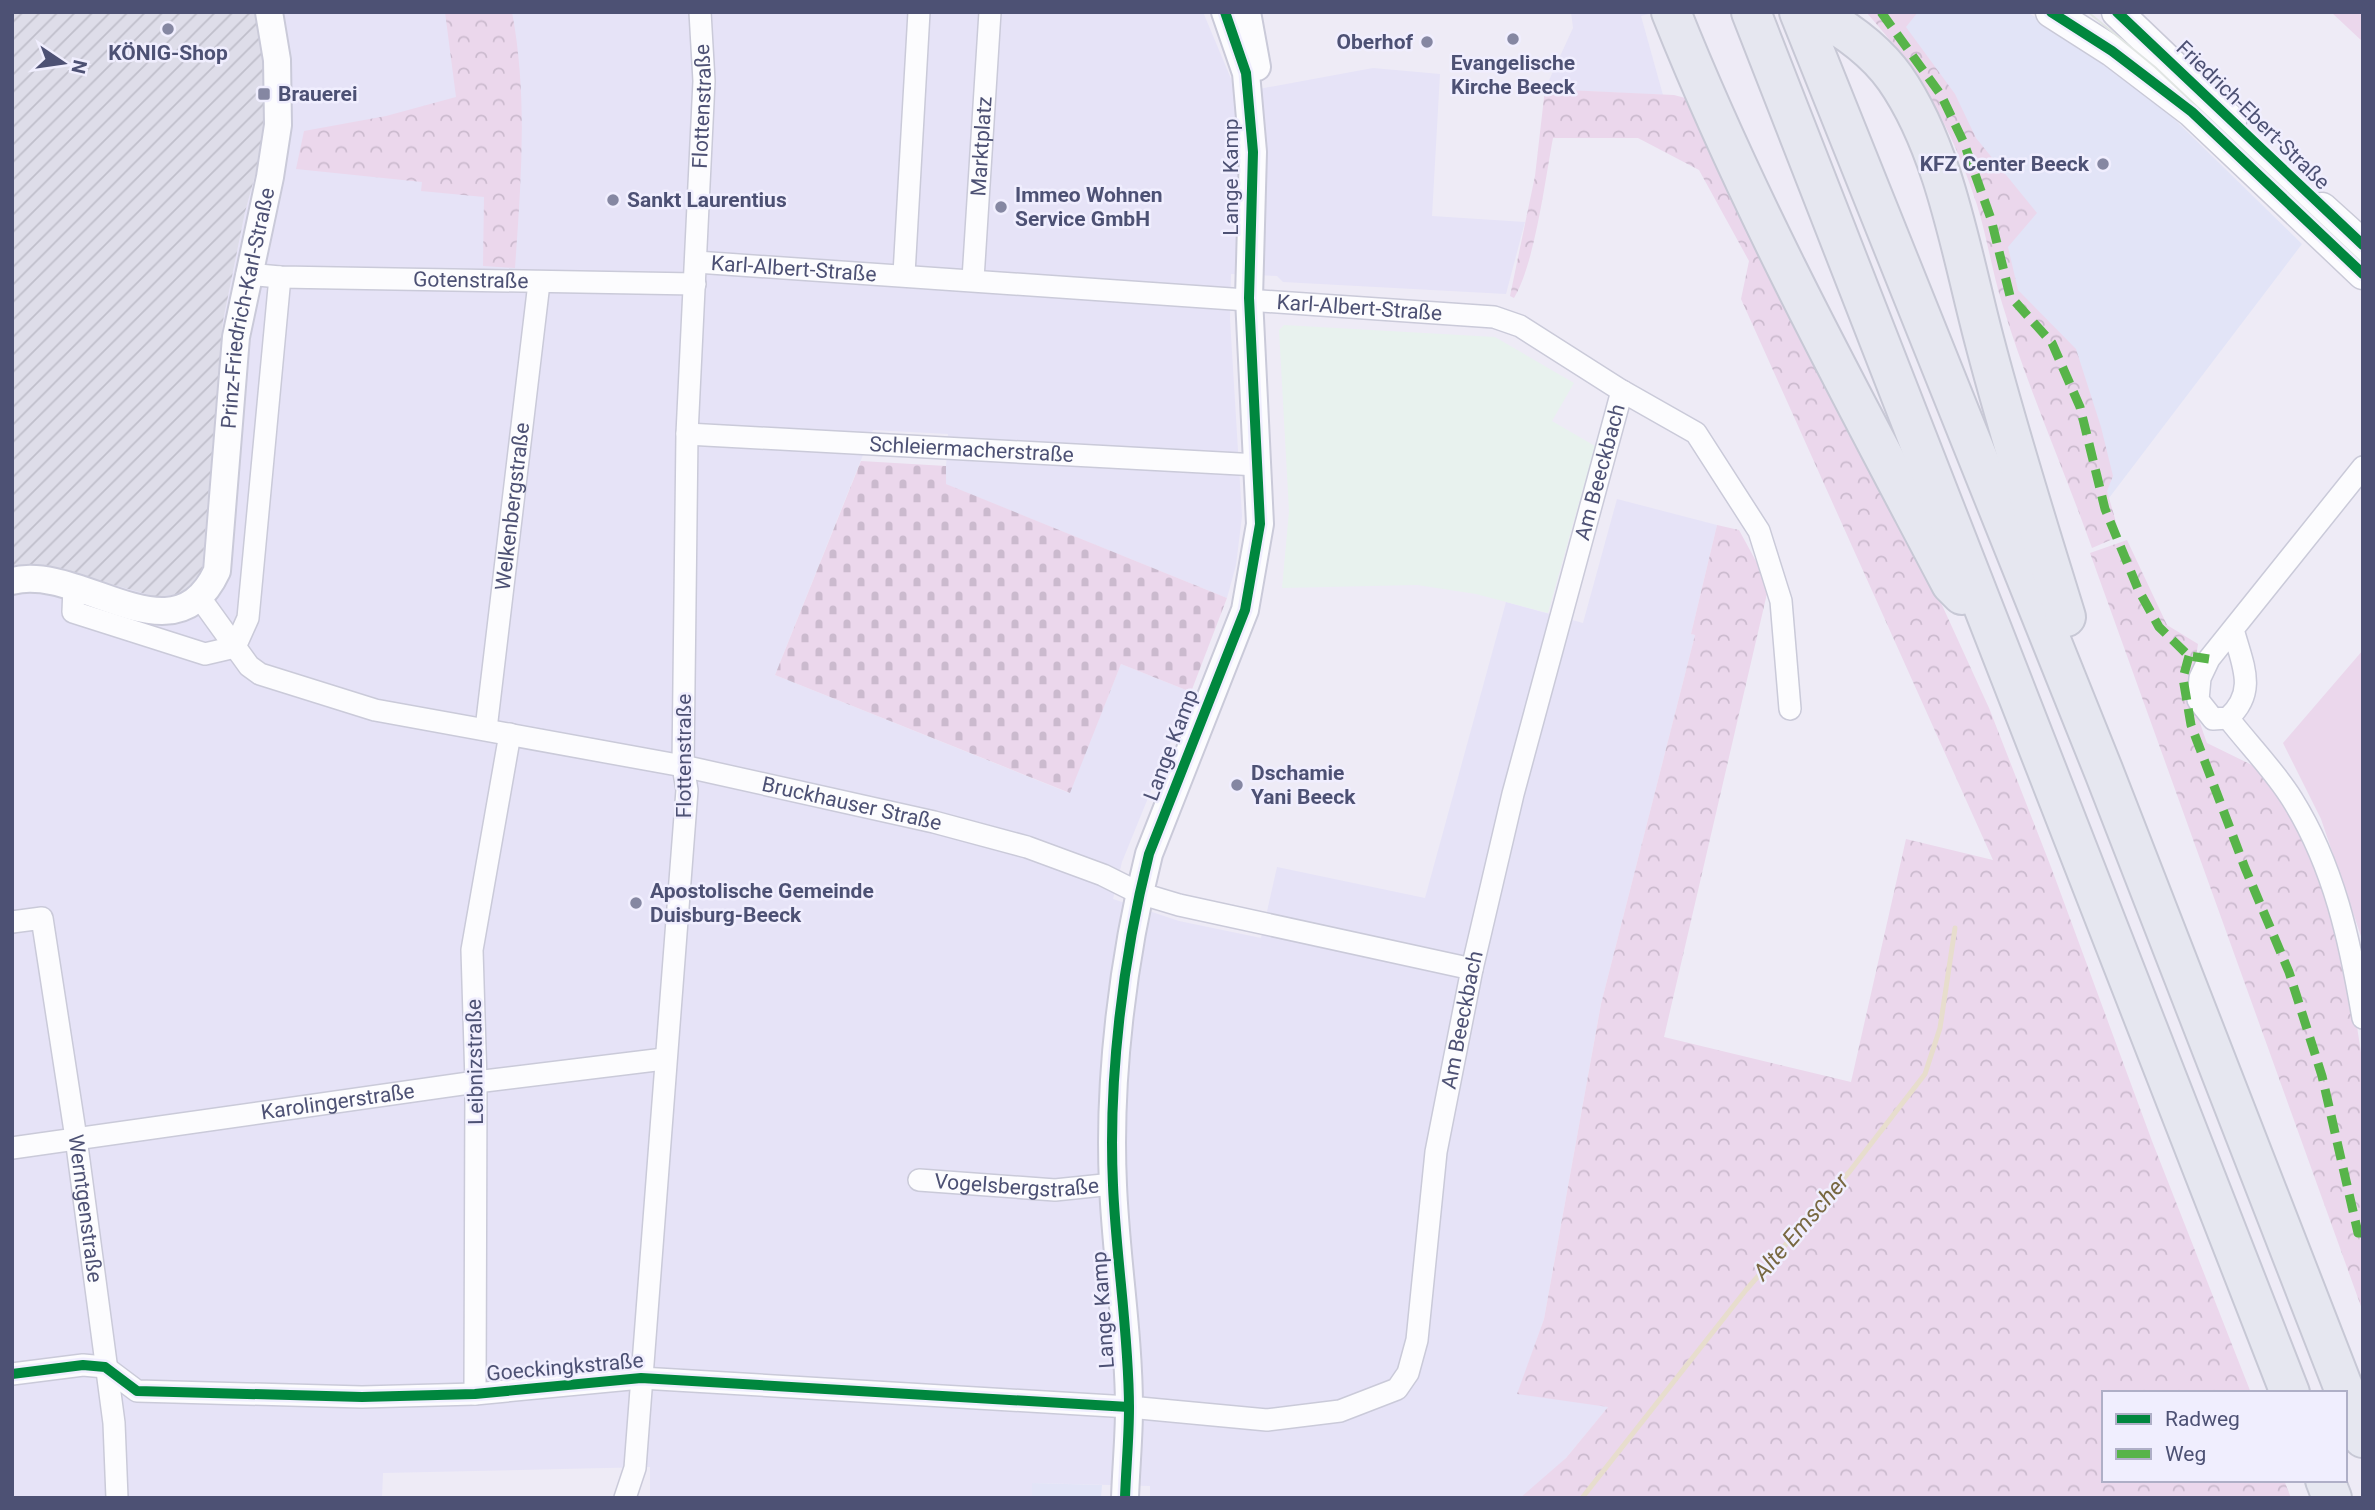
<svg xmlns="http://www.w3.org/2000/svg" width="2375" height="1510" viewBox="0 0 2375 1510" font-family="Roboto,sans-serif">
<style>
.residential{fill:#e6e3f7}
.commercial{fill:#e2e4f7}
.industrial{fill:url(#industrial-furrows)}
.education{fill:#e8f2ee}
.green{fill:#ebd7ec}
.forest{fill:url(#forest-crowns)}
.cemetery{fill:url(#cemetery-stones)}
.lines{fill:none;stroke-linecap:round;stroke-linejoin:round}
.stream{stroke:#e7ddcd;stroke-width:5}
.minor-casing{stroke:#cacad9;stroke-width:24}
.tertiary-casing{stroke:#cacad9;stroke-width:30}
.secondary-casing{stroke:#c9c9d7;stroke-width:33}
.motorway-casing{stroke:#c7c8d5;stroke-width:42}
.minor{stroke:#fcfcfe;stroke-width:21}
.tertiary{stroke:#fcfcfe;stroke-width:26}
.secondary{stroke:#fcfcfe;stroke-width:30}
.motorway{stroke:#e6e7f0;stroke-width:38}
.tram{stroke:#e1e5e3;stroke-width:2}
.quiet{stroke:#57b449;stroke-width:9;stroke-dasharray:18 9;stroke-linecap:butt}
.cycleway-casing{stroke:#f0eefe;stroke-width:15}
.cycleway{stroke:#00873e;stroke-width:10}
.poi-dot{fill:#8587a2;stroke:#f0eefe;stroke-width:2.5}
.labels{text-anchor:middle;dominant-baseline:central;stroke-width:5;stroke-linejoin:round;paint-order:stroke}
.poi-label{font-size:21px;font-weight:bold;fill:#4d5174;stroke:#f0eefe;text-anchor:start}
.street-label{font-size:21px;fill:#4d5174;stroke:#f0eefe}
.water-label{font-size:23px;font-style:italic;fill:#786841;stroke:#f0eefe}
</style>
<defs>
<pattern id="industrial-furrows" width="10" height="10" patternUnits="userSpaceOnUse" patternTransform="scale(1.75)"><rect width="10" height="10" fill="#dedde9"/><path d="M-1 1l2-2M0 10L10 0M9 11l2-2" fill="none" stroke="#c0bfcb"/></pattern>
<pattern id="forest-crowns" width="20" height="18" patternUnits="userSpaceOnUse" patternTransform="scale(1.75)"><rect width="20" height="18" fill="#ebd7ec"/><path d="M2 6a3 3 0 1 1 6 0M12 15a3 3 0 1 1 6 0" fill="none" stroke="#cbbace"/></pattern>
<pattern id="cemetery-stones" width="16" height="16" patternUnits="userSpaceOnUse" patternTransform="scale(1.75)"><rect width="16" height="16" fill="#ebd7ec"/><path d="M2 7V4a2 2 0 0 1 4 0v3zM10 15v-3a2 2 0 0 1 4 0v3z" fill="#cbbace"/></pattern>
</defs>
<rect width="100%" height="100%" fill="#eeebf6"/>
<g class="residential">
<path d="M 261,12 L 1203,12 L 1237,93 L 1373,68 L 1440,74 L 1432,216 L 1525,222 L 1506,294 L 1283,282 L 1277,276 L 1231,274 L 1230,319 L 1242,516 L 1236,565 L 1227,598 L 945,484 L 948,434 L 873,430 L 775,675 L 1069,793 L 1121,664 L 1191,692 L 1122,862 L 1113,899 L 1179,921 L 1261,938 L 1277,867 L 1425,898 L 1506,602 L 1583,623 L 1617,499 L 1717,525 L 1691,634 L 1695,635 L 1601,1004 L 1544,1319 L 1518,1393 L 1609,1406 L 1566,1458 L 1535,1487 L 1520,1498 L 1150,1498 L 1150,1486 L 1033,1483 L 1032,1498 L 650,1498 L 650,1467 L 383,1473 L 382,1498 L 12,1498 L 12,568 L 52,568 L 101,579 L 216,422 L 223,321 L 245,212 L 262,150 Z"/>
<path d="M 1571,12 L 1655,12 L 1641,16 L 1663,95 L 1545,89 L 1573,28 Z"/>
</g>
<g class="commercial">
<path d="M 1907,12 L 2027,12 L 2069,37 L 2169,114 L 2302,244 L 2109,498 L 2020,299 L 2004,248 L 2004,203 L 1896,22 Z"/>
<path d="M 1032,1483 L 1102,1485 L 1101,1498 L 1032,1498 Z"/>
</g>
<path class="industrial" d="M 12,12 L 261,12 L 272,71 L 262,150 L 245,212 L 223,321 L 202,570 L 185,593 L 157,597 L 52,568 L 12,568 Z"/>
<path class="education" d="M 1284,325 L 1495,337 L 1574,383 L 1552,421 L 1595,446 L 1548,613 L 1476,594 L 1417,585 L 1282,588 L 1289,511 L 1279,330 Z"/>
<g class="green">
<path d="M 2331,12 L 2363,12 L 2363,42 Z"/>
<path d="M 2363,650 L 2363,942 L 2321,819 L 2283,743 Z"/>
</g>
<g class="forest">
<path d="M 445,12 L 512,12 C 528,97 521,182 515,268 L 483,266 L 484,197 L 421,191 L 422,182 L 296,169 L 304,131 L 386,116 L 456,97 Z"/>
<path d="M 1866,12 L 1918,12 L 1906,27 L 1955,94 L 1976,138 L 2037,213 L 2008,247 L 2018,290 L 2076,349 L 2101,427 L 2113,476 L 2107,491 L 2120,536 L 2092,548 C 2063,467 2027,386 2002,303 C 1992,271 1987,237 1977,205 C 1951,125 1921,74 1866,12 Z"/>
<path d="M 1545,89 L 1674,95 L 1693,100 L 1900,513 L 1989,708 L 2051,867 L 2152,1141 L 2251,1393 L 2104,1393 L 2104,1480 L 2284,1480 L 2291,1498 L 1520,1498 L 1566,1458 L 1608,1407 L 1517,1394 L 1544,1319 L 1601,1004 L 1695,635 L 1691,634 L 1717,525 L 1739,530 L 1769,585 L 1664,1037 L 1851,1082 L 1906,839 L 1993,860 L 1741,299 L 1749,261 L 1699,170 L 1638,138 L 1553,138 C 1545,180 1535,263 1514,298 L 1510,296 L 1535,176 Z"/>
<path d="M 2127,540 L 2167,625 L 2198,644 C 2191,689 2192,701 2207,743 L 2256,767 L 2289,809 L 2330,900 L 2352,994 L 2362,1059 L 2363,1312 L 2090,553 Z"/>
</g>
<path class="cemetery" d="M 861,461 L 946,466 L 946,484 L 1227,598 L 1191,692 L 1121,664 L 1070,793 L 775,675 Z"/>
<g class="lines">
<path class="stream" d="M 1582,1498 L 1746,1290 L 1850,1171 L 1925,1074 L 1940,1028 L 1955,928"/>
<g class="minor-casing">
<g id="minor">
<path id="s1" d="M 696,262 L 1494,317 L 1520,326 L 1622,391 L 1696,433 L 1759,531 L 1781,601 L 1790,709"/>
<path id="s2" d="M 247,274 L 280,277 L 695,284"/>
<path d="M 904,274 L 919,12"/>
<path id="s3" d="M 973,279 L 990,12"/>
<path id="s4" d="M 687,434 L 1258,465"/>
<path d="M 74,587 L 73,612 L 205,654 L 235,647 L 248,618 L 280,277"/>
<path id="s5" d="M 200,598 L 249,666 L 260,674 L 375,710 L 683,766 L 934,822 L 1027,847 L 1103,875 L 1139,893 L 1179,905 L 1472,969"/>
<path d="M 2233,629 C 2242,664 2258,691 2228,718 L 2213,719 L 2198,700 L 2200,678 L 2209,659 L 2363,467"/>
<path d="M 2228,718 C 2249,745 2274,770 2292,799 C 2334,866 2350,941 2363,1018"/>
<path id="s6" d="M 486,729 L 539,283"/>
<path id="s7" d="M 12,922 L 42,918 L 76,1138 L 114,1423 L 117,1498"/>
<path id="s8" d="M 12,1148 L 476,1082 L 664,1059"/>
<path id="s9" d="M 919,1180 L 1055,1190 L 1113,1184"/>
<path id="s10" d="M 12,1374 L 83,1365 L 105,1367 L 137,1391 L 362,1397 L 475,1394 L 641,1378 L 1129,1407 L 1267,1420 L 1340,1411 L 1397,1389 L 1408,1373 L 1417,1340 L 1436,1152 L 1472,969 L 1513,794 L 1622,391"/>
<path d="M 475,1394 L 476,1082 L 472,950 L 510,734"/>
<path id="s11" d="M 625,1498 L 635,1468 L 687,790 L 683,766 L 687,434 L 704,81 L 700,12"/>
</g>
</g>
<g class="tertiary-casing">
<g id="tertiary">
<path d="M 1247,12 L 1257,67"/>
<path id="s12" d="M 12,581 C 81,563 174,664 217,571 L 236,337 L 270,177 L 278,125 L 277,60 L 269,12"/>
<path d="M 1125,1498 C 1126,1468 1129,1438 1129,1408 C 1129,1334 1116,1259 1113,1185 C 1108,1079 1123,957 1149,854 L 1245,610 L 1260,524 L 1249,298 L 1253,152 L 1246,73 L 1225,12"/>
</g>
</g>
<g class="secondary-casing">
<g id="secondary">
<path d="M 2051,12 L 2112,51 L 2192,112 L 2363,274"/>
<path d="M 2117,12 L 2231,121"/>
<path d="M 2322,208 L 2363,245"/>
</g>
</g>
<g class="motorway-casing">
<g id="motorway">
<path d="M 1671,12 C 1750,210 1852,396 1951,584 L 1962,595"/>
<path d="M 1751,12 L 2290,1393"/>
<path d="M 1799,12 L 2104,772 L 2363,1438"/>
<path d="M 1814,12 C 1844,28 1875,50 1895,78 C 1946,151 1962,258 1985,343 C 2009,435 2038,526 2066,617"/>
<path d="M 2325,1480 L 2332,1498"/>
</g>
</g>
<use href="#minor" class="minor"/>
<use href="#tertiary" class="tertiary"/>
<use href="#secondary" class="secondary"/>
<use href="#motorway" class="motorway"/>
<path class="tram" d="M 2088,12 L 2155,67 L 2363,264"/>
<g class="quiet">
<path d="M 1881,12 L 1941,95 L 1964,143 L 1991,219 L 2010,296 L 2052,343 L 2080,407 L 2105,509 L 2138,589 L 2159,627 L 2189,656 L 2209,659"/>
<path d="M 2189,656 L 2183,678 L 2191,725 L 2245,868 L 2289,972 L 2322,1076 L 2358,1233 L 2363,1233"/>
</g>
<g class="cycleway-casing">
<g id="cycleway">
<path d="M 2051,12 L 2112,51 L 2192,112 L 2363,274"/>
<path d="M 2117,12 L 2363,245"/>
<path d="M 12,1374 L 83,1365 L 105,1367 L 137,1391 L 362,1397 L 475,1394 L 641,1378 L 1129,1407"/>
<path d="M 1125,1498 C 1126,1468 1129,1438 1129,1408 C 1129,1334 1116,1259 1113,1185 C 1108,1079 1123,957 1149,854 L 1245,610 L 1260,524 L 1249,298 L 1253,152 L 1246,73 L 1225,12"/>
</g>
</g>
<use href="#cycleway" class="cycleway"/>
</g>
<g class="poi-dot">
<circle cx="168" cy="29" r="7"/>
<circle cx="1513" cy="39" r="7"/>
<circle cx="1427" cy="42" r="7"/>
<rect x="257" y="87" width="14" height="14" rx="3.5"/>
<circle cx="2103" cy="164" r="7"/>
<circle cx="613" cy="200" r="7"/>
<circle cx="1001" cy="207" r="7"/>
<circle cx="1237" cy="785" r="7"/>
<circle cx="636" cy="903" r="7"/>
</g>
<g class="labels">
<g class="poi-label">
<text x="1413" y="42" text-anchor="end">Oberhof</text>
<text x="168" y="53" text-anchor="middle">KÖNIG-Shop</text>
<text x="1513" y="63" text-anchor="middle">Evangelische<tspan x="1513" dy="24">Kirche Beeck</tspan></text>
<text x="278" y="94">Brauerei</text>
<text x="2089" y="164" text-anchor="end">KFZ Center Beeck</text>
<text x="1015" y="195">Immeo Wohnen<tspan x="1015" dy="24">Service GmbH</tspan></text>
<text x="627" y="200">Sankt Laurentius</text>
<text x="1251" y="773">Dschamie<tspan x="1251" dy="24">Yani Beeck</tspan></text>
<text x="650" y="891">Apostolische Gemeinde<tspan x="650" dy="24">Duisburg-Beeck</tspan></text>
</g>
<g class="street-label">
<text stroke="none"><textPath href="#s11" startOffset="1396">Flottenstraße</textPath></text>
<text transform="translate(2253 115) rotate(44)">Friedrich-Ebert-Straße</text>
<text stroke="none"><textPath href="#s3" startOffset="133">Marktplatz</textPath></text>
<text transform="translate(1231 177) rotate(-90)">Lange Kamp</text>
<text stroke="none"><textPath href="#s1" startOffset="98">Karl-Albert-Straße</textPath></text>
<text stroke="none"><textPath href="#s2" startOffset="224">Gotenstraße</textPath></text>
<text stroke="none"><textPath href="#s12" startOffset="492">Prinz-Friedrich-Karl-Straße</textPath></text>
<text stroke="none"><textPath href="#s1" startOffset="665">Karl-Albert-Straße</textPath></text>
<text stroke="none"><textPath href="#s4" startOffset="285">Schleiermacherstraße</textPath></text>
<text stroke="none"><textPath href="#s10" startOffset="2343">Am Beeckbach</textPath></text>
<text stroke="none"><textPath href="#s6" startOffset="224">Welkenbergstraße</textPath></text>
<text transform="translate(1171 745) rotate(-69)">Lange Kamp</text>
<text transform="translate(684 756) rotate(-90)">Flottenstraße</text>
<text stroke="none"><textPath href="#s5" startOffset="704">Bruckhauser Straße</textPath></text>
<text stroke="none"><textPath href="#s10" startOffset="1778">Am Beeckbach</textPath></text>
<text transform="translate(475 1062) rotate(-91)">Leibnizstraße</text>
<text stroke="none"><textPath href="#s8" startOffset="329">Karolingerstraße</textPath></text>
<text stroke="none"><textPath href="#s9" startOffset="98">Vogelsbergstraße</textPath></text>
<text stroke="none"><textPath href="#s7" startOffset="324">Werntgenstraße</textPath></text>
<text transform="translate(1103 1310) rotate(-94)">Lange Kamp</text>
<text transform="translate(565 1367) rotate(-5)">Goeckingkstraße</text>
</g>
<g class="water-label">
<text transform="translate(1801 1227) rotate(-49)">Alte Emscher</text>
</g>
</g>
<rect width="2375" height="1510" fill="none" stroke="#4d5174" stroke-width="28"/>
<rect x="2102" y="1391" width="245" height="91" fill="#f0eefe" stroke="#afafc7" stroke-width="2"/>
<rect x="2116" y="1414" width="35" height="10" fill="#00873e" stroke="#afafc7" stroke-width="2"/>
<text x="2165" y="1426" font-size="21" fill="#4d5174">Radweg</text>
<rect x="2116" y="1449" width="35" height="10" fill="#57b449" stroke="#afafc7" stroke-width="2"/>
<text x="2165" y="1461" font-size="21" fill="#4d5174">Weg</text>
<g transform="translate(63 63) rotate(103)" stroke="#f0eefe" stroke-width="5" paint-order="stroke">
<path d="M0-5L12 26L0 18L-12 26Z" fill="#4d5174"/>
<text y="-10" font-size="19" font-weight="bold" text-anchor="middle" fill="#4d5174">N</text>
</g>
</svg>
